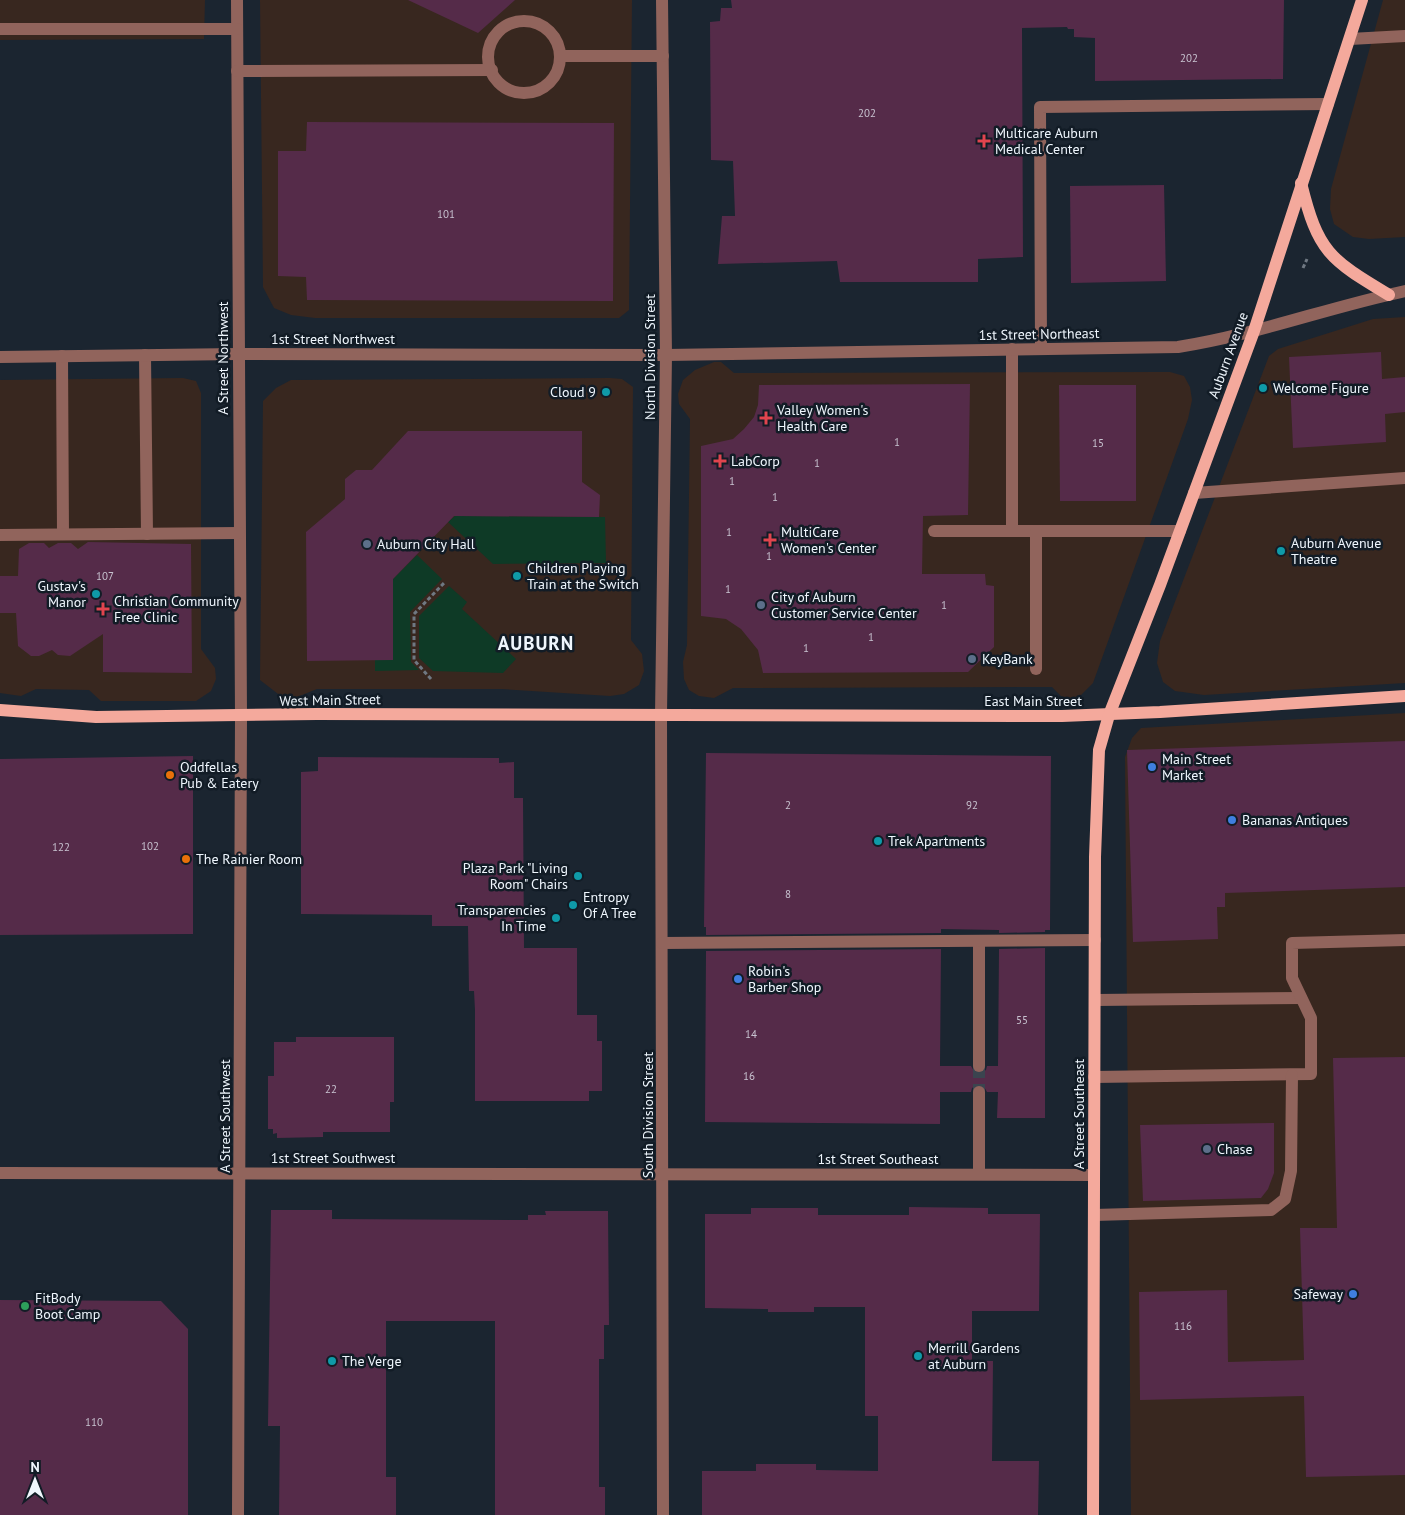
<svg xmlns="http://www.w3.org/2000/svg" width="1405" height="1515" viewBox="0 0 1405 1515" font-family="'PT Sans',sans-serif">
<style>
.commercial{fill:#38271f}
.green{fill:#0e3a26}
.building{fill:#552b49}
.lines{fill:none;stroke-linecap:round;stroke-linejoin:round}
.minor-tunnel{stroke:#3b444f;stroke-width:12;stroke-dasharray:12 6;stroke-linecap:butt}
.path{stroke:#6f7882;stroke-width:3;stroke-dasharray:4 2.5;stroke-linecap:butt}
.minor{stroke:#91645c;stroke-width:12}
.major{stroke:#f4a99c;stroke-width:12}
.health-dot{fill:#e0444e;stroke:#121c26;stroke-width:2}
.culture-dot{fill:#0f9aa8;stroke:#121c26;stroke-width:2}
.service-dot{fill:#5c6f8a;stroke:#121c26;stroke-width:2}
.shop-dot{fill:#3f7fe0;stroke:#121c26;stroke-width:2}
.food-dot{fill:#e8710a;stroke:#121c26;stroke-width:2}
.leisure-dot{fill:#2e9e5b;stroke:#121c26;stroke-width:2}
.labels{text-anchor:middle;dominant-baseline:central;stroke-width:5;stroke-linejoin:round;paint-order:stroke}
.number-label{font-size:11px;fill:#c8c3d0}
.poi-label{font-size:14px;fill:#eff6fd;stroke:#121c26;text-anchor:start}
.street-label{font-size:14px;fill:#eff6fd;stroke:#121c26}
.district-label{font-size:19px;font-weight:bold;letter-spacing:1px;fill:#eff6fd;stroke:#121c26}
</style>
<rect width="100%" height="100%" fill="#1b2530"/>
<g class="commercial">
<path d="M 0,0 L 205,0 L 204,39 L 0,40 Z"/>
<path d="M 260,0 L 632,0 L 629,310 L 619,318 L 315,318 L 291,315 L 274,308 L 263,287 Z"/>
<path d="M 1383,0 L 1405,0 L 1405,237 L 1369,239 L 1353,237 L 1334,224 L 1330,209 L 1331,189 Z"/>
<path d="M 1405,317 L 1405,683 L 1204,695 L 1175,691 L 1163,682 L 1157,663 L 1160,641 L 1269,356 L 1278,349 L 1373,319 Z"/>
<path d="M 714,362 L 721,362 L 734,373 L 1170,372 L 1184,376 L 1190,387 L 1192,400 L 1188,419 L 1093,683 L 1080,696 L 1068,699 L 1061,696 L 1052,687 L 733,688 L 714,698 L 699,696 L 689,690 L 684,679 L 683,662 L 687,645 L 690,419 L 679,404 L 678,394 L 683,380 L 695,370 Z"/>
<path d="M 183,378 L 196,381 L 201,393 L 201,649 L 215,668 L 216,679 L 211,691 L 196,701 L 101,701 L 89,690 L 36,689 L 21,696 L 0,693 L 0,380 Z"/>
<path d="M 610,378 L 622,379 L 633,387 L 631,640 L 642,654 L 644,671 L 639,685 L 624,694 L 610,696 L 502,689 L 317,689 L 292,699 L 282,697 L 260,680 L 263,401 L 276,388 L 291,380 Z"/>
<path d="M 1405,713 L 1405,1515 L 1131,1515 L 1125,757 L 1132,738 L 1141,728 Z"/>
</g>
<g class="green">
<path d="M 455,516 L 605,517 L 606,563 L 493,564 L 448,522 Z"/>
<path d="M 417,555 L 442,579 L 410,612 L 411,662 L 419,670 L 375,671 L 375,660 L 393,660 L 393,579 Z"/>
<path d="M 449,586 L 467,602 L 462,609 L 516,659 L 503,673 L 433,671 L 419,658 L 419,616 Z"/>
</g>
<g class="building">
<path d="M 408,0 L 515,0 L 478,33 Z"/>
<path d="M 731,0 L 1284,0 L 1283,79 L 1095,81 L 1095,38 L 1074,37 L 1074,29 L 1068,29 L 1067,27 L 1022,28 L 1023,257 L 978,259 L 978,282 L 840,282 L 837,261 L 718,264 L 722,216 L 735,216 L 733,161 L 711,160 L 710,22 L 720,21 L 721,8 L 732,8 Z"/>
<path d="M 307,122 L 614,123 L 613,301 L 307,300 L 306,277 L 278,276 L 278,151 L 306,151 Z"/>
<path d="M 1164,185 L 1166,281 L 1071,283 L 1070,186 Z"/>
<path d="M 1381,352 L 1382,379 L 1405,377 L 1405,412 L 1385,414 L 1386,442 L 1293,448 L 1289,357 Z"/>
<path d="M 970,384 L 968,515 L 923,516 L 922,574 L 985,574 L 986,585 L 994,586 L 994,647 L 968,672 L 763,673 L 758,650 L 741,629 L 726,619 L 701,616 L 701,446 L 733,439 L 744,429 L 754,417 L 758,405 L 759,385 Z"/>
<path d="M 1059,385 L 1136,385 L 1136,501 L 1060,501 Z"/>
<path d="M 408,431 L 582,431 L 582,482 L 600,495 L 599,517 L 454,516 L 393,579 L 393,660 L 307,661 L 306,532 L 345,499 L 345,479 L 356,470 L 372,470 Z"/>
<path d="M 88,542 L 191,544 L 192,673 L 103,672 L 103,634 L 70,656 L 58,655 L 52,650 L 39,656 L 31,656 L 18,646 L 16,613 L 0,613 L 0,576 L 18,576 L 19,549 L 29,543 L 44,543 L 49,548 L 58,543 L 71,543 L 78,549 Z"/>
<path d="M 1405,741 L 1405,887 L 1225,893 L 1225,907 L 1217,907 L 1218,939 L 1133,942 L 1127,750 Z"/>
<path d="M 706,753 L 1051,756 L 1050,930 L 1045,930 L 1045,932 L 999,933 L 999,930 L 941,929 L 941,933 L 706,935 L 706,927 L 704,927 Z"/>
<path d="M 193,756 L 193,934 L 0,935 L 0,759 Z"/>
<path d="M 318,757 L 499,758 L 499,763 L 514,762 L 514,798 L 523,798 L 524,948 L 577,948 L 577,1015 L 597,1015 L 597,1041 L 602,1041 L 602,1091 L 589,1091 L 589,1101 L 475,1101 L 475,1010 L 474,991 L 469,991 L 468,926 L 432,926 L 432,915 L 301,914 L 301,772 L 318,771 Z"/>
<path d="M 1045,948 L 1045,1118 L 997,1118 L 998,1092 L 987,1092 L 983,1085 L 979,1084 L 972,1088 L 971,1092 L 940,1092 L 940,1124 L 705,1122 L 706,951 L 941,949 L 940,1066 L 971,1066 L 975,1073 L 979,1074 L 986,1070 L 987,1066 L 998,1066 L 999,949 Z"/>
<path d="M 296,1037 L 394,1037 L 394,1102 L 390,1102 L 390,1132 L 323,1132 L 323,1137 L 277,1138 L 277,1133 L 273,1134 L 273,1129 L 268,1129 L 268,1076 L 274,1076 L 274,1042 L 296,1042 Z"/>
<path d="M 1405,1057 L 1405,1475 L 1306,1477 L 1304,1396 L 1140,1400 L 1139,1292 L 1227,1290 L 1228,1362 L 1304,1360 L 1300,1228 L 1337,1228 L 1333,1058 Z"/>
<path d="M 1274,1123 L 1274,1173 L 1268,1189 L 1261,1198 L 1143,1201 L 1140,1125 Z"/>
<path d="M 909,1207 L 988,1208 L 988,1214 L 1040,1214 L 1039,1311 L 972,1311 L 972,1361 L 993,1361 L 992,1461 L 1039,1461 L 1038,1515 L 702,1515 L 702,1471 L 756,1471 L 756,1464 L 816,1464 L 816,1470 L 878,1471 L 878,1416 L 865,1416 L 865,1307 L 814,1307 L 814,1312 L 768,1312 L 768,1309 L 705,1308 L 705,1214 L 751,1214 L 751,1208 L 818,1208 L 818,1215 L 909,1215 Z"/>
<path d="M 271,1210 L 332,1210 L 332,1219 L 528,1220 L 528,1215 L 546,1215 L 545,1211 L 608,1211 L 609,1325 L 604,1325 L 604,1359 L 599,1359 L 599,1487 L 605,1487 L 605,1515 L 495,1515 L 495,1321 L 386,1321 L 386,1477 L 396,1477 L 396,1515 L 279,1515 L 280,1426 L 268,1426 Z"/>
<path d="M 0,1300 L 161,1301 L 188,1329 L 188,1515 L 0,1515 Z"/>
</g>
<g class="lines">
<path class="minor-tunnel" d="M 979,1066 L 979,1092"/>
<g class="path">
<path d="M 1303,268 L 1307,259"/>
<path d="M 431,679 L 414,660 L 414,614 L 445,582"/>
</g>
<g class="minor">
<path d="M 237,0 L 241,716 L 238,1515"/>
<path d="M 662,0 L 666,355 L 661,715 L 663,1515"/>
<circle cx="524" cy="57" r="36"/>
<path d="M 0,29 L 237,29"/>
<path d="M 1350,39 L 1405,36"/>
<path d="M 560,56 L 663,56"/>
<path d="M 237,71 L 492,70"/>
<path d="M 1012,349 L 1012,531"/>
<path d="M 1041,349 L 1040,107 L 1328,104"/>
<path d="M 145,355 L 147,534"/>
<path d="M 62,356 L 63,534"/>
<path d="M 0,357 L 238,354 L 666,355 L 1178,347 C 1255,335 1329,307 1405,291"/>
<path d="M 1194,493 L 1405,478"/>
<path d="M 934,531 L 1180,531"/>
<path d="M 1036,531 L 1036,669"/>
<path d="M 0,535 L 239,533"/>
<path d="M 979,941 L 979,1066"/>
<path d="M 662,943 L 1095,940"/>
<path d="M 1095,1000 L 1301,998"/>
<path d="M 1094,1077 L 1311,1074 L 1311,1018 L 1292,978 L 1292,943 L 1405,940"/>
<path d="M 979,1092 L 979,1174"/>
<path d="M 0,1173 L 1094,1175"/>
<path d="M 1094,1215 L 1271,1210 L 1285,1199 L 1291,1171 L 1292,1075"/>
</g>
<g class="major">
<path d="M 1301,183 C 1318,252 1329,259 1389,295"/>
<path d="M 0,710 L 96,717 L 317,714 L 1062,716 L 1160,712 L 1405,696"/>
<path d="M 1093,1515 L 1095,857 L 1099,750 L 1109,715 L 1160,585 L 1254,331 L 1362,0"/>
</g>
</g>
<g class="health-dot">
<path d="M981.5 133.5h5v5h5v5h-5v5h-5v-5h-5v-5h5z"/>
<path d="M763.5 410.5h5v5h5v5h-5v5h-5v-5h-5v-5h5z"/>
<path d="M717.5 453.5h5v5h5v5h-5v5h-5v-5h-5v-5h5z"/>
<path d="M767.5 532.5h5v5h5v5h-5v5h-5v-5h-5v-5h5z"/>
<path d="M100.5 601.5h5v5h5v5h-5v5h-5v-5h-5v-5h5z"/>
</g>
<g class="culture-dot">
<circle cx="1263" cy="388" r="5"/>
<circle cx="606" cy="392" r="5"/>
<circle cx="1281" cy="551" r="5"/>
<circle cx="517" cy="576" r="5"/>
<circle cx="96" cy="594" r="5"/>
<circle cx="878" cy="841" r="5"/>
<circle cx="578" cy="876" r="5"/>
<circle cx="573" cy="905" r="5"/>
<circle cx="556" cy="918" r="5"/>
<circle cx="918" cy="1356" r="5"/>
<circle cx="332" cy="1361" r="5"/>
</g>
<g class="service-dot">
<circle cx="367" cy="544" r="5"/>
<circle cx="761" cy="605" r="5"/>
<circle cx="972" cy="659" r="5"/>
<circle cx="1207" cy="1149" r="5"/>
</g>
<g class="shop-dot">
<circle cx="1152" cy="767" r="5"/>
<circle cx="1232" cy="820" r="5"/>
<circle cx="738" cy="979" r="5"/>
<circle cx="1353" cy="1294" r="5"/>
</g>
<g class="food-dot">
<circle cx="170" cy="775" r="5"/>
<circle cx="186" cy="859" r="5"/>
</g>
<circle class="leisure-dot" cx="25" cy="1306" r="5"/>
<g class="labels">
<g class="number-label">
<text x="1189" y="58">202</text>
<text x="867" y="113">202</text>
<text x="446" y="214">101</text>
<text x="897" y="442">1</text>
<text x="1098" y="443">15</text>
<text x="817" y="463">1</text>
<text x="732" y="481">1</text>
<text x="775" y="497">1</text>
<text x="729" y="532">1</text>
<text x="769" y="556">1</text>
<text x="105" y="576">107</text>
<text x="728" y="589">1</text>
<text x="944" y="605">1</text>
<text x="871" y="637">1</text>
<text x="806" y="648">1</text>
<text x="788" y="805">2</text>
<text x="972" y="805">92</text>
<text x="150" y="846">102</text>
<text x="61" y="847">122</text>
<text x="788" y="894">8</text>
<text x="1022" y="1020">55</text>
<text x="751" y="1034">14</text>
<text x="749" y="1076">16</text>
<text x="331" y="1089">22</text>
<text x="1183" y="1326">116</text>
<text x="94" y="1422">110</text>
</g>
<g class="poi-label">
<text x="995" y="133">Multicare Auburn<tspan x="995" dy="16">Medical Center</tspan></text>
<text x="1273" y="388">Welcome Figure</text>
<text x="596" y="392" text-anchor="end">Cloud 9</text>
<text x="777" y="410">Valley Women's<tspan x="777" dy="16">Health Care</tspan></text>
<text x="731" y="461">LabCorp</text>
<text x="781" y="532">MultiCare<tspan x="781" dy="16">Women's Center</tspan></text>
<text x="1291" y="543">Auburn Avenue<tspan x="1291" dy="16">Theatre</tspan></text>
<text x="377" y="544">Auburn City Hall</text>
<text x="527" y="568">Children Playing<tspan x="527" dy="16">Train at the Switch</tspan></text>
<text x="86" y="586" text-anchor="end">Gustav's<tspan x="86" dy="16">Manor</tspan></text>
<text x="771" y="597">City of Auburn<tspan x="771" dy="16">Customer Service Center</tspan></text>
<text x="114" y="601">Christian Community<tspan x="114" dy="16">Free Clinic</tspan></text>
<text x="982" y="659">KeyBank</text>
<text x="1162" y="759">Main Street<tspan x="1162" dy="16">Market</tspan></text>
<text x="180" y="767">Oddfellas<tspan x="180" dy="16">Pub &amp; Eatery</tspan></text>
<text x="1242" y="820">Bananas Antiques</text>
<text x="888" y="841">Trek Apartments</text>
<text x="196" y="859">The Rainier Room</text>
<text x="568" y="868" text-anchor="end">Plaza Park "Living<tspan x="568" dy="16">Room" Chairs</tspan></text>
<text x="583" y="897">Entropy<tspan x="583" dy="16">Of A Tree</tspan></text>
<text x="546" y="910" text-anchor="end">Transparencies<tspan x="546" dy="16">In Time</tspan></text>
<text x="748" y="971">Robin's<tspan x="748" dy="16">Barber Shop</tspan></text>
<text x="1217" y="1149">Chase</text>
<text x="1343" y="1294" text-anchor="end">Safeway</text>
<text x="35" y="1298">FitBody<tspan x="35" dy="16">Boot Camp</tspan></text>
<text x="928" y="1348">Merrill Gardens<tspan x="928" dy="16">at Auburn</tspan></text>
<text x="342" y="1361">The Verge</text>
</g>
<g class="street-label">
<text transform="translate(1039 334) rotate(-1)">1st Street Northeast</text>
<text x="333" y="339">1st Street Northwest</text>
<text transform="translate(1228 355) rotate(-70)">Auburn Avenue</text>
<text transform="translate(650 357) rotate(-90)">North Division Street</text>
<text transform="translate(223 358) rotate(-90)">A Street Northwest</text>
<text transform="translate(330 700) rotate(-1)">West Main Street</text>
<text x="1033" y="701">East Main Street</text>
<text transform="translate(1079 1114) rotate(-90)">A Street Southeast</text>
<text transform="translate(648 1115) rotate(-90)">South Division Street</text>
<text transform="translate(225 1116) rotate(-90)">A Street Southwest</text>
<text x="333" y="1158">1st Street Southwest</text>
<text x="878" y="1159">1st Street Southeast</text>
</g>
<g class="district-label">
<text x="536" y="643">AUBURN</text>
</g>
</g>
<g transform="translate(35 1480)" stroke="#121c26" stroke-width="4" paint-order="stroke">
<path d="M0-4L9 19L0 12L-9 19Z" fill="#eff6fd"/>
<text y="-8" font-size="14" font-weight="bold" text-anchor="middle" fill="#eff6fd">N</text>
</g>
</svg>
